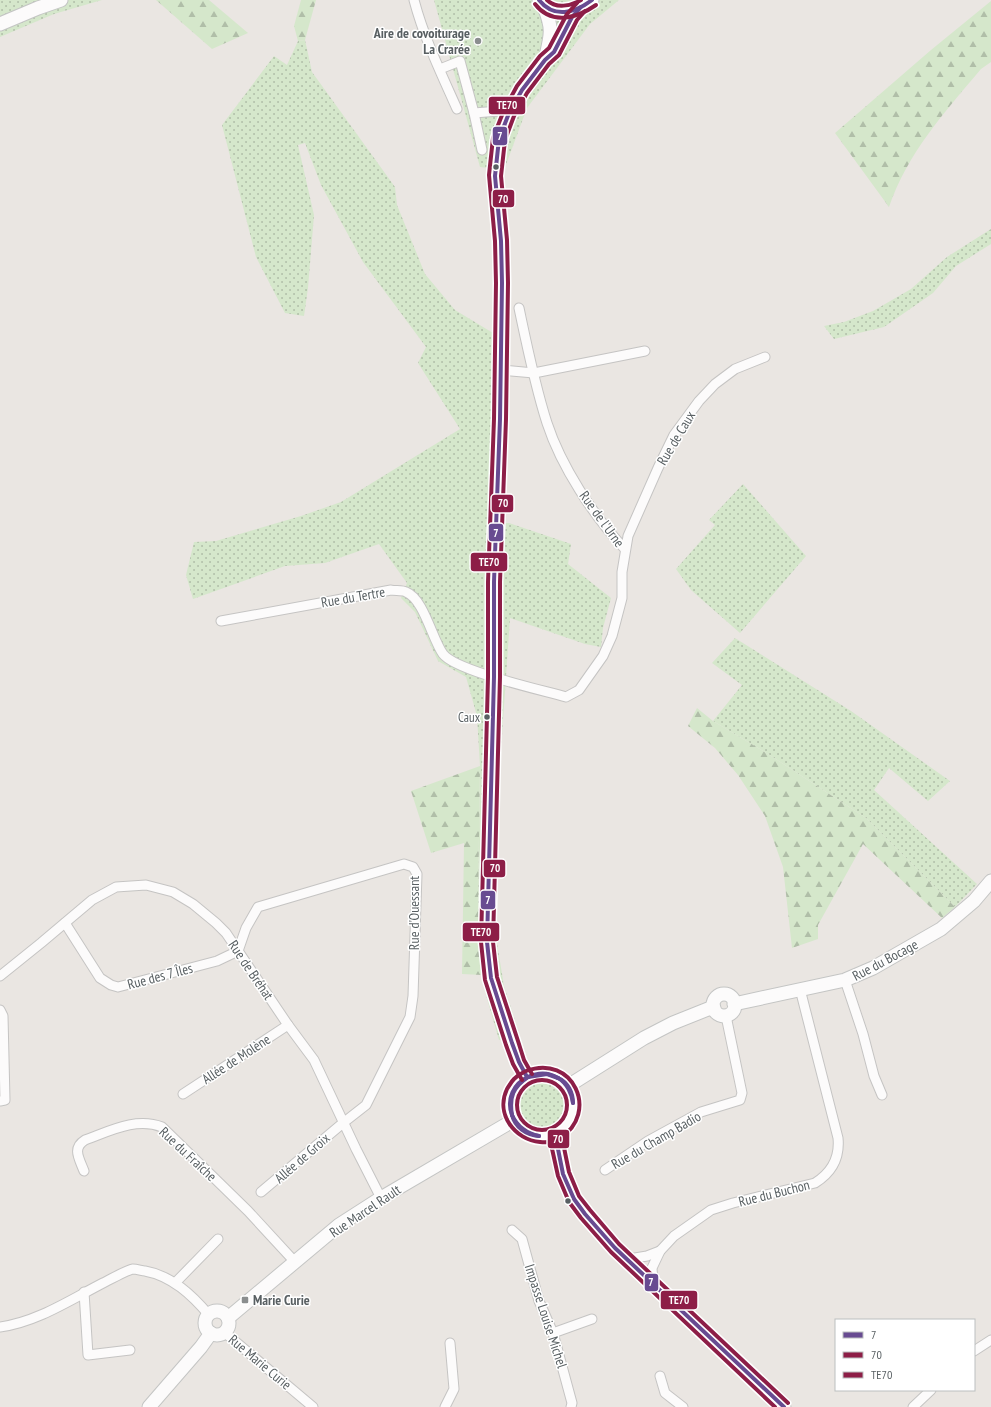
<svg xmlns="http://www.w3.org/2000/svg" width="991" height="1407" viewBox="0 0 991 1407" font-family="'PT Sans Narrow',sans-serif">
<style>
.grass{fill:url(#grass-dots)}
.forest{fill:url(#forest-firs)}
.lines{fill:none;stroke-linecap:round;stroke-linejoin:round}
.street-casing{stroke:#c5c4c3;stroke-width:11}
.secondary-casing{stroke:#c4c5c4;stroke-width:15}
.street{stroke:#fcfbfb;stroke-width:9}
.secondary{stroke:#fcfbfb;stroke-width:13}
.bus-1-casing{stroke:#fff;stroke-width:7}
.bus-2-casing{stroke:#fff;stroke-width:7}
.bus-3-casing{stroke:#fff;stroke-width:7}
.bus-1{stroke:#684b91;stroke-width:4}
.bus-2{stroke:#8d1e47;stroke-width:4}
.bus-3{stroke:#8d1e47;stroke-width:4}
.poi-dot{fill:#8b8e8f;stroke:#fff;stroke-width:1.5}
.bus-dot{fill:#585f62;stroke:#fff;stroke-width:1.5}
.labels{text-anchor:middle;dominant-baseline:central;stroke-width:3;stroke-linejoin:round;paint-order:stroke}
.bus-label{font-size:13px;fill:#585f62;stroke:#fff;text-anchor:end}
.poi-label{font-size:14px;font-weight:bold;fill:#585f62;stroke:#fff;text-anchor:end}
.street-label{font-size:14px;fill:#585f62;stroke:#fff}
.line-badge{stroke:#fff;stroke-width:1.5}
.badge-label{font-size:11px;text-anchor:middle;font-weight:bold;fill:#fff}
</style>
<defs>
<pattern id="grass-dots" width="8" height="8" patternUnits="userSpaceOnUse"><rect width="8" height="8" fill="#d5e7cb"/><path d="M2 2h.1M6 6h.1" fill="none" stroke="#b0bea8" stroke-width="1.8" stroke-linecap="round"/></pattern>
<pattern id="forest-firs" width="22" height="20" patternUnits="userSpaceOnUse"><rect width="22" height="20" fill="#d5e7cb"/><path d="M5 1l3.5 6h-7zM16 11l3.5 6h-7z" fill="#b0bea8"/></pattern>
</defs>
<rect width="100%" height="100%" fill="#eae6e2"/>
<g class="grass">
<path d="M 0,0 L 102,0 L 54,14 L 0,37 Z"/>
<path d="M 434,0 L 619,0 L 590,24 L 527,108 L 504,170 L 480,167 Z"/>
<path d="M 305,40 L 312,72 L 395,187 L 397,205 L 425,274 L 455,310 L 493,333 L 489,524 L 509,523 L 571,544 L 568,564 L 611,598 L 603,628 L 601,647 L 585,644 L 510,618 L 500,765 L 496,937 L 504,986 L 520,1036 L 499,1040 L 484,988 L 482,975 L 478,906 L 480,766 L 477,716 L 466,677 L 438,661 L 415,612 L 401,598 L 407,583 L 379,544 L 325,563 L 285,566 L 193,599 L 186,575 L 194,542 L 216,541 L 301,516 L 341,502 L 460,429 L 418,363 L 426,347 L 363,262 L 321,185 L 305,143 L 298,145 L 314,215 L 308,288 L 304,316 L 285,313 L 256,257 L 222,125 L 274,56 L 287,65 L 298,41 Z"/>
<path d="M 991,229 L 991,244 L 956,266 L 933,293 L 884,327 L 834,339 L 824,326 L 844,322 L 873,311 L 911,289 L 947,257 Z"/>
<path d="M 743,484 L 806,556 L 740,633 L 691,590 L 676,569 L 715,525 L 709,520 Z"/>
<path d="M 735,638 L 851,711 L 950,781 L 928,801 L 889,768 L 874,790 L 977,884 L 955,907 L 866,818 L 768,754 L 713,721 L 742,685 L 712,663 Z"/>
<circle cx="542" cy="1105" r="24"/>
</g>
<g class="forest">
<path d="M 156,0 L 209,0 L 248,33 L 212,49 Z"/>
<path d="M 301,0 L 316,0 L 305,40 L 298,41 L 294,26 Z"/>
<path d="M 991,1 L 991,62 L 981,69 C 944,113 908,152 889,207 L 835,133 L 931,50 Z"/>
<path d="M 697,708 L 713,721 L 768,754 L 866,818 L 955,907 L 942,918 L 863,844 L 818,925 L 818,939 L 792,948 L 783,867 L 765,816 L 738,775 L 715,748 L 688,726 Z"/>
<path d="M 480,766 L 478,906 L 482,975 L 462,974 L 464,843 L 431,853 L 411,791 Z"/>
</g>
<g class="lines">
<g class="street-casing">
<g id="street">
<path d="M 414,0 C 424,38 441,73 457,109"/>
<path d="M 440,69 L 460,61 L 474,113 L 482,150"/>
<path d="M 474,113 L 499,111 L 509,113"/>
<path d="M 519,308 C 527,346 535,386 547,423 C 561,466 594,517 625,549"/>
<path d="M 501,370 L 534,373 L 645,351"/>
<path d="M 221,621 L 391,590 C 395,591 402,590 406,592 C 424,599 432,639 443,654 C 456,671 542,690 566,697 L 579,690 L 603,656 L 612,636 L 622,598 L 622,572 L 628,536 L 658,468 L 674,435 L 699,401 L 715,384 L 735,369 L 765,357"/>
<path d="M 65,923 L 100,978 L 111,985 L 118,987 L 217,961 L 238,951 L 246,928 L 258,907 L 404,864 L 413,867 L 417,874 L 413,996 L 410,1017 L 366,1105 L 343,1123 L 261,1192"/>
<path d="M 0,976 L 41,943 L 92,900 L 116,887 L 146,885 L 173,892 L 193,904 L 216,923 L 226,933 L 288,1025 L 314,1060 L 356,1149 L 381,1198"/>
<path d="M 845,980 L 863,1034 L 874,1076 L 882,1095"/>
<path d="M 0,1010 L 3,1016 L 5,1100 L 0,1101"/>
<path d="M 183,1094 L 288,1025"/>
<path d="M 605,1170 L 648,1141 L 701,1112 L 740,1100 L 742,1093 L 726,1016"/>
<path d="M 84,1171 C 79,1158 72,1148 85,1140 C 110,1131 136,1117 162,1127 L 248,1211 L 295,1262"/>
<path d="M 512,1230 L 522,1239 L 539,1301 L 553,1333 L 572,1403 L 571,1407"/>
<path d="M 629,1259 L 647,1256 L 660,1251"/>
<path d="M 175,1283 L 218,1239"/>
<path d="M 653,1283 L 652,1268 L 660,1251 L 674,1236 L 711,1210 L 733,1203 L 815,1183 C 831,1173 840,1158 838,1138 L 800,989"/>
<path d="M 84,1292 L 88,1355 L 130,1350"/>
<path d="M 0,1327 C 37,1322 70,1300 103,1283 C 109,1280 127,1270 133,1269 C 137,1269 142,1271 145,1271 C 172,1276 192,1295 209,1315"/>
<path d="M 224,1332 L 313,1407"/>
<path d="M 553,1333 L 592,1319"/>
<path d="M 974,1351 L 991,1340"/>
<path d="M 660,1376 L 665,1393 L 683,1407"/>
<path d="M 445,1407 L 454,1389 L 450,1343"/>
<path d="M 913,1407 L 931,1390"/>
</g>
</g>
<g class="secondary-casing">
<g id="secondary">
<path d="M 539,0 C 541,2 543,6 545,7 C 559,17 580,10 592,0"/>
<path d="M 544,7 C 553,28 551,35 546,56"/>
<path d="M 0,24 L 38,8 L 61,0"/>
<circle cx="724" cy="1005" r="11"/>
<path d="M 734,1004 L 845,980 L 873,968 L 941,929 L 974,901 L 991,881"/>
<circle cx="542" cy="1105" r="32"/>
<path d="M 527,1077 L 519,1062 L 512,1043 L 497,998 L 491,978 L 487,942 L 490,805 L 494,677 L 494,582 L 500,419 L 502,283 L 501,241 L 495,176 L 499,139 L 509,113 L 522,90 L 545,60 L 554,52 L 572,17 L 581,7"/>
<path d="M 568,1086 L 644,1038 L 673,1023 L 708,1009 L 714,1008"/>
<path d="M 555,1134 L 563,1174 L 574,1199 L 585,1214 L 615,1248 L 784,1407"/>
<circle cx="217" cy="1323" r="12"/>
<path d="M 228,1318 L 339,1225 L 381,1198 L 514,1120"/>
<path d="M 149,1407 L 201,1347 L 211,1333"/>
</g>
</g>
<use href="#street" class="street"/>
<use href="#secondary" class="secondary"/>
<g class="bus-1-casing">
<g id="bus-1">
<path d="M 539,0 C 554,19 575,13 592,0"/>
<path d="M 527,1077 L 519,1062 L 512,1043 L 491,978 L 487,942 L 494,677 L 494,582 L 500,419 L 502,283 L 501,241 L 495,176 L 499,139 L 509,113 L 522,90 L 545,60 L 554,52 L 572,17 L 581,7"/>
<path d="M 528,1077 C 539,1072 548,1072 558,1078"/>
<path d="M 528,1077 L 547,1074 L 558,1078"/>
<path d="M 558,1078 C 568,1082 573,1093 573,1103"/>
<path d="M 558,1078 C 567,1083 572,1094 573,1103"/>
<path d="M 512,1115 C 517,1126 527,1134 539,1136"/>
<path d="M 512,1115 C 515,1127 526,1135 539,1136"/>
<path d="M 512,1115 C 506,1099 514,1083 528,1077"/>
<path d="M 512,1115 C 509,1097 513,1087 528,1077"/>
<path d="M 555,1134 L 563,1174 L 574,1199 L 585,1214 L 615,1248 L 784,1407"/>
</g>
</g>
<g class="bus-2-casing">
<g id="bus-2">
<path d="M 535,4 C 551,25 576,19 596,5"/>
<path d="M 524,1072 C 520,1074 517,1076 514,1079 C 511,1082 509,1086 507,1089 C 495,1114 515,1140 540,1142 C 547,1143 554,1142 560,1138 C 600,1113 573,1053 526,1071"/>
<path d="M 532,1074 L 524,1060 L 518,1041 L 497,977 L 493,942 L 500,677 L 500,582 L 506,419 L 508,283 L 507,240 L 501,176 L 505,140 L 514,116 L 527,93 L 549,64 L 559,55 L 577,20 L 585,11"/>
<path d="M 549,1135 L 558,1176 L 569,1202 L 581,1218 L 611,1252 L 775,1407"/>
</g>
</g>
<g class="bus-3-casing">
<g id="bus-3">
<path d="M 547,0 C 556,9 571,6 581,0"/>
<circle cx="542" cy="1105" r="25"/>
<path d="M 522,1080 L 513,1064 L 506,1045 L 485,980 L 481,942 L 488,677 L 488,582 L 494,419 L 496,283 L 495,241 L 489,175 L 493,138 L 504,110 L 517,86 L 540,56 L 549,48 L 567,14 L 577,3"/>
<path d="M 561,1133 L 569,1172 L 579,1196 L 590,1210 L 619,1244 L 788,1403"/>
</g>
</g>
<use href="#bus-1" class="bus-1"/>
<use href="#bus-2" class="bus-2"/>
<use href="#bus-3" class="bus-3"/>
</g>
<g class="poi-dot">
<circle cx="478" cy="41" r="4"/>
<rect x="241" y="1296" width="8" height="8" rx="2"/>
</g>
<g class="bus-dot">
<circle cx="496" cy="167" r="3.5"/>
<circle cx="487" cy="717" r="3.5"/>
<circle cx="568" cy="1201" r="3.5"/>
</g>
<g class="labels">
<g class="bus-label">
<text x="480" y="717">Caux</text>
</g>
<g class="poi-label">
<text x="470" y="33">Aire de covoiturage<tspan x="470" dy="16">La Crarée</tspan></text>
<text x="253" y="1300" text-anchor="start">Marie Curie</text>
</g>
<g class="street-label">
<text transform="translate(676 438) rotate(-59)">Rue de Caux</text>
<text transform="translate(602 519) rotate(54)">Rue de l'Urne</text>
<text transform="translate(353 597) rotate(-10)">Rue du Tertre</text>
<text transform="translate(414 913) rotate(-90)">Rue d'Ouessant</text>
<text transform="translate(885 960) rotate(-28)">Rue du Bocage</text>
<text transform="translate(251 970) rotate(56)">Rue de Bréhat</text>
<text transform="translate(160 976) rotate(-15)">Rue des 7 Îles</text>
<text transform="translate(236 1059) rotate(-33)">Allée de Molène</text>
<text transform="translate(656 1140) rotate(-30)">Rue du Champ Badio</text>
<text transform="translate(188 1154) rotate(43)">Rue du Fraîche</text>
<text transform="translate(302 1158) rotate(-41)">Allée de Groix</text>
<text transform="translate(774 1193) rotate(-14)">Rue du Buchon</text>
<text transform="translate(365 1211) rotate(-34)">Rue Marcel Rault</text>
<text transform="translate(546 1316) rotate(72)">Impasse Louise Michel</text>
<text transform="translate(260 1362) rotate(40)">Rue Marie Curie</text>
</g>
</g>
<g class="line-badge">
<rect x="488" y="96" width="38" height="19" rx="4" fill="#8d1e47"/>
<rect x="492" y="126" width="16" height="20" rx="4" fill="#684b91"/>
<rect x="492" y="189" width="23" height="19" rx="4" fill="#8d1e47"/>
<rect x="491" y="494" width="23" height="19" rx="4" fill="#8d1e47"/>
<rect x="488" y="523" width="16" height="19" rx="4" fill="#684b91"/>
<rect x="470" y="552" width="38" height="20" rx="4" fill="#8d1e47"/>
<rect x="483" y="859" width="23" height="19" rx="4" fill="#8d1e47"/>
<rect x="480" y="890" width="16" height="20" rx="4" fill="#684b91"/>
<rect x="462" y="922" width="38" height="20" rx="4" fill="#8d1e47"/>
<rect x="547" y="1129" width="23" height="20" rx="4" fill="#8d1e47"/>
<rect x="644" y="1273" width="15" height="19" rx="4" fill="#684b91"/>
<rect x="660" y="1290" width="38" height="20" rx="4" fill="#8d1e47"/>
</g>
<g class="badge-label">
<text x="507" y="109">TE70</text>
<text x="500" y="140">7</text>
<text x="503" y="203">70</text>
<text x="503" y="507">70</text>
<text x="496" y="537">7</text>
<text x="489" y="566">TE70</text>
<text x="495" y="872">70</text>
<text x="488" y="904">7</text>
<text x="481" y="936">TE70</text>
<text x="558" y="1143">70</text>
<text x="651" y="1286">7</text>
<text x="679" y="1304">TE70</text>
</g>
<rect x="835" y="1319" width="140" height="72" fill="#ffffff" stroke="#bcbfc0"/>
<rect x="843" y="1332" width="20" height="6" fill="#684b91" stroke="#bcbfc0"/>
<text x="871" y="1339" font-size="12" fill="#585f62">7</text>
<rect x="843" y="1352" width="20" height="6" fill="#8d1e47" stroke="#bcbfc0"/>
<text x="871" y="1359" font-size="12" fill="#585f62">70</text>
<rect x="843" y="1372" width="20" height="6" fill="#8d1e47" stroke="#bcbfc0"/>
<text x="871" y="1379" font-size="12" fill="#585f62">TE70</text>
</svg>
